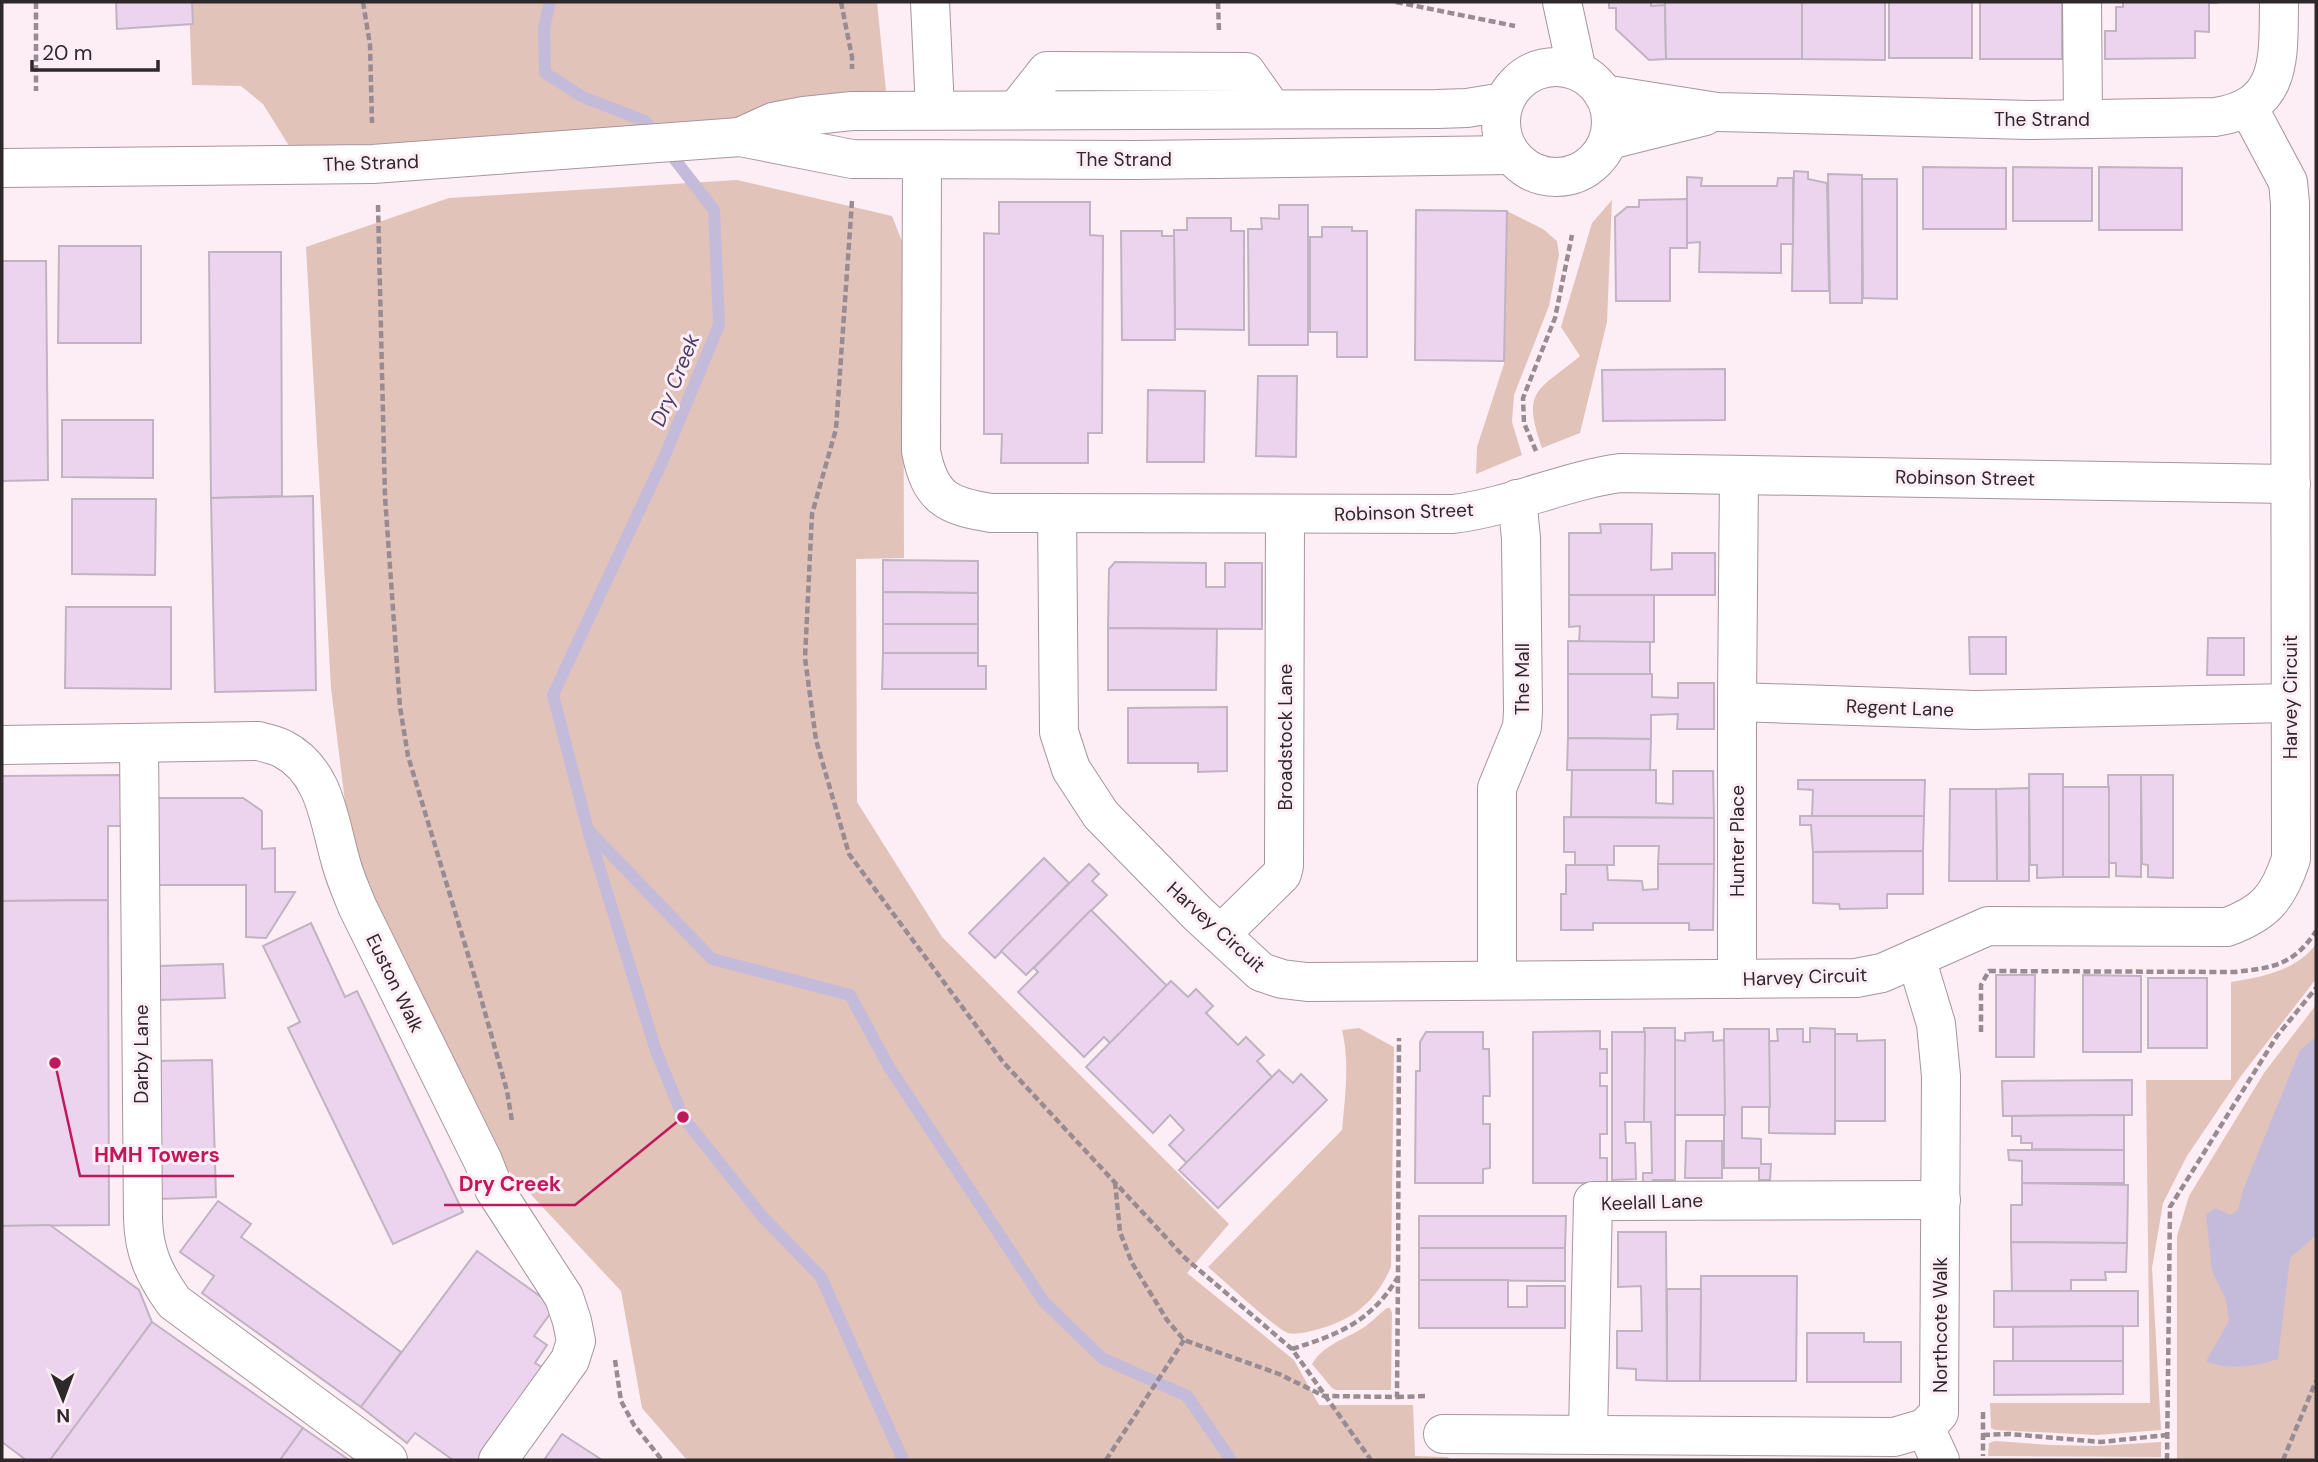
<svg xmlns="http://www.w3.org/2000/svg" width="2318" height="1462" viewBox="0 0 2318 1462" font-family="'DM Sans',sans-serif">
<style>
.green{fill:#e2c3ba}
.water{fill:#c4bbda}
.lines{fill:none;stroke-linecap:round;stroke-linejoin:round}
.stream{stroke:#c4bbda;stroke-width:12}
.building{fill:#ecd4ee;stroke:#c1b3c2;stroke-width:2}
.minor-casing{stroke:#a7959d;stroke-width:40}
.path{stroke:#988c92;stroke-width:4.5;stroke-dasharray:7 3.5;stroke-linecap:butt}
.minor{stroke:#fff;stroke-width:38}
.labels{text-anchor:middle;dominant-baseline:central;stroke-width:6;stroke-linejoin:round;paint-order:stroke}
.street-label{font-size:19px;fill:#2f282b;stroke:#fdedf5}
.water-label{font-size:21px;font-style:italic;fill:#4b3c67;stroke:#fdedf5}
.leader{fill:none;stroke:#c2185b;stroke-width:2.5}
.callout-dot{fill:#c2185b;stroke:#fdedf5;stroke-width:2.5}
.callout-label{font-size:21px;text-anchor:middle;font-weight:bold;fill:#c2185b;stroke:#fdedf5;stroke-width:6;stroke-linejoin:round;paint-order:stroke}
</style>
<rect width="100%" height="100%" fill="#fdedf5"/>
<g class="green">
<path d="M 189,2 L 877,2 L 888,111 L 301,165 L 263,104 L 241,86 L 192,85 Z"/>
<path d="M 737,180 L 892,216 L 903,244 L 904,558 L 856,559 L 857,802 L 942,937 L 1229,1224 L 1187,1273 L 1294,1360 L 1319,1405 L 1413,1405 L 1415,1456 L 1447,1457 L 1452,1460 L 687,1460 L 642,1408 L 621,1291 L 492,1153 L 362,880 L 345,802 L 331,688 L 306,247 L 449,198 Z"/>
<path d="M 1612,200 L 1607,322 L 1580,433 L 1542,448 C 1521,389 1538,391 1580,356 L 1561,327 L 1592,223 Z"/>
<path d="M 1507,211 L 1543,229 L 1557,241 L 1559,255 L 1549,306 L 1514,395 L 1512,422 L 1522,455 L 1476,474 L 1477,447 L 1504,364 Z"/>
<path d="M 2316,944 L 2316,979 L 2241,1076 L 2187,1156 L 2163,1203 L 2152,1268 L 2161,1430 L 2097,1435 L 1995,1430 L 1991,1428 L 1990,1403 L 2150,1403 L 2146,1080 L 2231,1080 L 2231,982 C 2262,977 2296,971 2316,944 Z"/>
<path d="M 2316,1005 L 2316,1460 L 2177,1460 L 2177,1236 L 2189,1196 L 2264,1073 Z"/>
<path d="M 1359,1028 L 1394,1047 L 1391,1267 C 1376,1302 1352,1321 1315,1330 C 1307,1332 1296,1335 1288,1333 C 1277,1330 1221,1278 1208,1267 L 1342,1130 C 1345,1096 1350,1063 1342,1030 Z"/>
<path d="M 1387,1308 L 1390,1308 L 1392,1313 L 1391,1390 L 1336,1390 L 1332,1388 L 1312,1364 C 1325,1343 1347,1339 1366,1326 C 1374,1320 1380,1313 1387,1308 Z"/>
<path d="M 1995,1441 L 2050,1445 L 2098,1446 L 2161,1442 L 2161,1457 L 1988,1456 L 1989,1443 Z"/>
</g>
<path class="water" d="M 2316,1037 L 2316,1235 L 2290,1258 L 2278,1359 C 2257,1366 2227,1371 2206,1361 L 2229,1321 L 2226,1300 L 2212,1271 L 2206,1214 L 2216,1208 L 2230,1215 L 2238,1210 L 2243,1190 L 2300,1050 Z"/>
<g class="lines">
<g class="stream">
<path d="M 550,2 L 544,28 L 545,73 L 583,97 L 645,121 L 714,210 L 719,325 L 663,460 L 553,695 L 588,830 L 712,959 L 850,995 L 889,1067 L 1044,1302 L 1102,1358 L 1187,1396 L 1231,1460"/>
<path d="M 589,834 L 656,1051 L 683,1117 L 762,1216 L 821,1277 L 903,1460"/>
</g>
</g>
<g class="building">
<path d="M 116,2 L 192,2 L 193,24 L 117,29 Z"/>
<path d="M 1609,2 L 1651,2 L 1651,6 L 1665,5 L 1666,59 L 1649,60 L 1616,29 L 1616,8 L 1609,8 Z"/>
<path d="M 1665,2 L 1802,2 L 1802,59 L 1666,59 Z"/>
<path d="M 1802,2 L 1885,2 L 1885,60 L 1802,59 Z"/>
<rect x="1889" y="2" width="83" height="56"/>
<rect x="1980" y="2" width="82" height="57"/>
<path d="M 2123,2 L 2217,2 L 2217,3 L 2209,3 L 2209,32 L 2195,31 L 2195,58 L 2105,59 L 2105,31 L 2116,31 L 2116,7 L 2123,7 Z"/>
<path d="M 1923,167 L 2006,168 L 2006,229 L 1923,229 Z"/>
<path d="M 2013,167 L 2092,168 L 2092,221 L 2013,221 Z"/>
<path d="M 2099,167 L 2182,168 L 2182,230 L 2099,230 Z"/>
<path d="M 1794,171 L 1808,172 L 1808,179 L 1827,183 L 1829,291 L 1792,291 Z"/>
<path d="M 1828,174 L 1862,175 L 1862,303 L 1830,303 Z"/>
<path d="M 1687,177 L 1702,178 L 1701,186 L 1777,186 L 1778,178 L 1793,178 L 1793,244 L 1781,244 L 1781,273 L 1699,272 L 1700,242 L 1687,243 Z"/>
<path d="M 1862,179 L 1897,179 L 1897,299 L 1863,298 Z"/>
<path d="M 1687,199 L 1687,248 L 1670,248 L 1670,301 L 1616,301 L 1615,217 L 1627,207 L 1639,207 L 1639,200 Z"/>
<path d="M 999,202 L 1090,202 L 1090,235 L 1103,236 L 1102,433 L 1088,433 L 1088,463 L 1001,463 L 1002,434 L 984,434 L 984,233 L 999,234 Z"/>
<path d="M 1279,205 L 1308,205 L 1308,345 L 1249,345 L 1248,229 L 1262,229 L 1261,218 L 1279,219 Z"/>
<path d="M 1416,210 L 1507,211 L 1504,361 L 1415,360 Z"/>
<path d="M 1187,218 L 1231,218 L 1231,231 L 1244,231 L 1244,330 L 1175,329 L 1174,230 L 1187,230 Z"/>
<path d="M 1322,227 L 1352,227 L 1352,231 L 1367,231 L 1367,357 L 1337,357 L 1337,332 L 1310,332 L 1310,237 L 1322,237 Z"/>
<path d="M 1121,231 L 1162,231 L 1162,236 L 1174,236 L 1175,340 L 1122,340 Z"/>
<path d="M 59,246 L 141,246 L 141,343 L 58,343 Z"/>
<path d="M 209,252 L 281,252 L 282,496 L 211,498 Z"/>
<path d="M 2,261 L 46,261 L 48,480 L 2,481 Z"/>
<path d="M 1725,369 L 1725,420 L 1603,421 L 1602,370 Z"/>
<path d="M 1258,376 L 1297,376 L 1296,457 L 1256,456 Z"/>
<path d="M 1148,390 L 1205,391 L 1204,462 L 1147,462 Z"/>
<path d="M 62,420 L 153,420 L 153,478 L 62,477 Z"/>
<path d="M 313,496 L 316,690 L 215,692 L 211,498 Z"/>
<path d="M 72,499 L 156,499 L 155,575 L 72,574 Z"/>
<path d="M 1600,524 L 1652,524 L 1651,570 L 1672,569 L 1672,553 L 1715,553 L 1715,595 L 1569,595 L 1569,533 L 1601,533 Z"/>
<path d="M 883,560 L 978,561 L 978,593 L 883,592 Z"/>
<path d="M 1115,562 L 1206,563 L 1206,587 L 1225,587 L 1225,563 L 1262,563 L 1262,629 L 1108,628 L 1109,569 Z"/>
<path d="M 883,592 L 978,593 L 978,624 L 883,624 Z"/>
<path d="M 1569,595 L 1654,595 L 1654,642 L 1579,642 L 1580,626 L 1569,627 Z"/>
<path d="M 66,607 L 171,607 L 171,689 L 65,688 Z"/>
<rect x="883" y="624" width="95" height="29"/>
<path d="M 1108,628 L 1217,629 L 1216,690 L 1108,690 Z"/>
<path d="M 1969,637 L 2006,637 L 2006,674 L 1970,674 Z"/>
<path d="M 2208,638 L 2244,638 L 2244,675 L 2207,675 Z"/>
<path d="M 1568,641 L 1650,642 L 1650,674 L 1568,674 Z"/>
<path d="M 883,653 L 978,653 L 978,666 L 986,666 L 986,689 L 882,689 Z"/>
<path d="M 1568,674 L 1652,674 L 1652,697 L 1678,698 L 1678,683 L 1714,683 L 1714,729 L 1677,729 L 1678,714 L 1651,715 L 1651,739 L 1568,738 Z"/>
<path d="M 1227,707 L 1227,771 L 1198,772 L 1198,763 L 1128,763 L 1128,708 Z"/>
<path d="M 1568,738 L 1651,739 L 1650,770 L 1567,770 Z"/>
<path d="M 1572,770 L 1656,770 L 1656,803 L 1673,804 L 1673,771 L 1713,771 L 1714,818 L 1571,817 Z"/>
<path d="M 2029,774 L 2063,774 L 2063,877 L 2037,878 L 2037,865 L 2030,865 Z"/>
<path d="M 123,775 L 124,826 L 108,826 L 108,900 L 2,901 L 2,776 Z"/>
<path d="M 2108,775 L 2141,775 L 2141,877 L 2116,876 L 2116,863 L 2109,863 Z"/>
<path d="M 2141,775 L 2173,775 L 2173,878 L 2148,877 L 2148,865 L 2142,864 Z"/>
<path d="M 1798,780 L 1925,780 L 1924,816 L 1812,816 L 1813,790 L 1798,789 Z"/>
<rect x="2063" y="787" width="46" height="90"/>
<path d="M 2029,788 L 2029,881 L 1997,881 L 1996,789 Z"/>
<path d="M 1950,789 L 1996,789 L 1997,881 L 1949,881 Z"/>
<path d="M 158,798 L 243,798 L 262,811 L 262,849 L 275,848 L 275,892 L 295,892 L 266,938 L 246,937 L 246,885 L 158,885 Z"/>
<path d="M 1800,816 L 1924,816 L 1923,851 L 1813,852 L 1811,825 L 1800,825 Z"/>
<path d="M 1564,817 L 1714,818 L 1714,864 L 1658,864 L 1659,846 L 1614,846 L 1614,865 L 1575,865 L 1575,852 L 1564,852 Z"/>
<path d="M 1923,851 L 1923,894 L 1887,894 L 1887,908 L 1840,909 L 1839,904 L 1813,903 L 1813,852 Z"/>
<path d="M 1044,858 L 1069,883 L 995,958 L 969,933 Z"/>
<path d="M 1089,864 L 1099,874 L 1092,881 L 1107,895 L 1026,975 L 1001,951 Z"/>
<path d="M 1658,864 L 1714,864 L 1713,930 L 1689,930 L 1689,923 L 1593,923 L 1593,930 L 1561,930 L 1561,894 L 1566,894 L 1566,865 L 1607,865 L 1608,880 L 1642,881 L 1643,890 L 1658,889 Z"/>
<path d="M 108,900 L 109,1225 L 2,1226 L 2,901 Z"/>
<path d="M 1091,910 L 1167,986 L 1110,1043 L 1104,1037 L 1084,1057 L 1018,992 L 1038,972 L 1034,968 Z"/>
<path d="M 311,923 L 345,997 L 357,991 L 463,1212 L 393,1244 L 288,1028 L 300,1022 L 263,946 Z"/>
<path d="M 223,964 L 225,998 L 159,1000 L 158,966 Z"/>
<path d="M 1996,975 L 2035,975 L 2034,1057 L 1996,1057 Z"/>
<path d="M 2083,975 L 2141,976 L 2141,1052 L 2083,1052 Z"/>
<rect x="2148" y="978" width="59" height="70"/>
<path d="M 1171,981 L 1188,997 L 1196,989 L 1213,1006 L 1206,1013 L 1238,1045 L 1246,1037 L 1264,1055 L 1257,1061 L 1272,1077 L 1187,1163 L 1169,1145 L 1184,1130 L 1170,1115 L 1153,1133 L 1086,1067 Z"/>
<path d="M 1644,1028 L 1675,1028 L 1675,1180 L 1653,1180 L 1654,1184 L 1643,1184 L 1643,1173 L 1652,1173 L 1651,1122 L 1644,1122 Z"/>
<path d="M 1810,1028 L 1835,1029 L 1835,1134 L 1769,1133 L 1769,1041 L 1778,1041 L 1777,1029 L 1803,1029 L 1803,1042 L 1810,1042 Z"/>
<path d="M 1724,1029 L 1769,1029 L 1770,1107 L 1742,1107 L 1742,1138 L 1761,1139 L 1761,1164 L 1771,1164 L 1770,1180 L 1759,1180 L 1759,1168 L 1724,1168 Z"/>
<path d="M 1600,1031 L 1600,1049 L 1607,1049 L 1607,1073 L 1600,1073 L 1600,1086 L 1607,1086 L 1607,1134 L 1600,1134 L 1600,1158 L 1607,1158 L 1607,1183 L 1533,1183 L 1533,1032 Z"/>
<path d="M 1426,1032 L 1483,1032 L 1483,1049 L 1489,1049 L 1490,1096 L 1483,1096 L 1483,1124 L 1490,1124 L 1490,1168 L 1483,1169 L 1483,1183 L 1415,1183 L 1416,1071 L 1420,1071 L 1420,1042 Z"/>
<path d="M 1612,1032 L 1645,1032 L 1644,1122 L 1625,1122 L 1626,1143 L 1635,1143 L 1636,1179 L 1612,1180 Z"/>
<path d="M 1713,1032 L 1713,1041 L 1724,1040 L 1725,1115 L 1675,1115 L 1675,1040 L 1685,1041 L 1685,1033 Z"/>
<path d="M 1835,1034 L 1857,1034 L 1857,1041 L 1885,1040 L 1885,1121 L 1835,1121 Z"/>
<path d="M 212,1060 L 216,1197 L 159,1199 L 155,1061 Z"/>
<path d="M 1279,1070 L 1293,1083 L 1301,1074 L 1327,1100 L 1218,1208 L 1179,1170 Z"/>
<path d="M 2132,1080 L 2132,1115 L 2003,1116 L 2002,1081 Z"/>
<path d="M 2124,1115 L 2124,1150 L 2032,1149 L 2032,1143 L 2021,1143 L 2021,1136 L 2012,1136 L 2012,1116 Z"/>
<path d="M 1686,1141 L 1722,1141 L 1722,1178 L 1685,1178 Z"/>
<path d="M 2008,1150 L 2124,1150 L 2124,1183 L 2022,1183 L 2022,1161 L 2009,1160 Z"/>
<path d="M 2022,1183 L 2128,1185 L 2127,1243 L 2011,1242 L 2011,1205 L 2022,1205 Z"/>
<path d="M 218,1201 L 251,1224 L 241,1237 L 401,1352 L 361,1407 L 202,1293 L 214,1276 L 180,1252 Z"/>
<path d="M 1419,1216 L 1566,1216 L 1565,1248 L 1419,1248 Z"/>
<path d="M 50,1225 L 139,1290 L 152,1322 L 50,1460 L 26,1460 L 2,1442 L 2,1226 Z"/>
<path d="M 1618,1232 L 1666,1232 L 1667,1381 L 1636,1380 L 1636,1369 L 1617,1368 L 1617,1331 L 1642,1331 L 1641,1286 L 1618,1287 Z"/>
<path d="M 2011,1242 L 2127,1243 L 2126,1272 L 2105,1272 L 2106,1280 L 2071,1280 L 2071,1292 L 2012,1291 Z"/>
<path d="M 1419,1248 L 1565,1248 L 1565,1281 L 1419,1280 Z"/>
<path d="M 477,1251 L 555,1307 L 534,1336 L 547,1345 L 535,1363 L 545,1369 L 479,1460 L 453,1460 L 415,1433 L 407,1443 L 361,1407 Z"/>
<path d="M 1701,1276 L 1797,1276 L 1796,1381 L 1700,1381 Z"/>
<path d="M 1419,1280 L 1508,1280 L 1508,1307 L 1527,1307 L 1527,1286 L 1565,1286 L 1565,1328 L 1419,1328 Z"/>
<path d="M 1667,1289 L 1701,1289 L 1700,1381 L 1667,1381 Z"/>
<path d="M 1994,1291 L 2138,1291 L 2138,1326 L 1994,1327 Z"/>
<path d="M 152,1322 L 303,1428 L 280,1460 L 50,1460 Z"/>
<path d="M 2123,1326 L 2123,1361 L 2013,1361 L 2013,1327 Z"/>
<path d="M 1807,1333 L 1864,1333 L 1864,1342 L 1901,1342 L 1901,1382 L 1807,1382 Z"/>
<path d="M 1994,1361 L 2123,1361 L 2123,1394 L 1994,1395 Z"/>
<path d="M 303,1428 L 349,1460 L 280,1460 Z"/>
<path d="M 562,1434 L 602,1460 L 544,1460 Z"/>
</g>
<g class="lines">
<g class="minor-casing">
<g id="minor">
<path d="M 930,2 L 935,110"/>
<path d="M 1562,2 L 1577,71"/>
<path d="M 2082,2 L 2083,119"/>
<circle cx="1556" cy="122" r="55"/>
<path d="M 1603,94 L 1717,112 L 2029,120 L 2215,117 C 2284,107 2278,57 2279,2"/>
<path d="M 1017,109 L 1047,71 L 1246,72 L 1272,109"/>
<path d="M 740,137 L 773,122 L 804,116 L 852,111 L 1437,109 L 1467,108 L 1504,102"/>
<path d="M 1609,140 L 1705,116"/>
<path d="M 922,160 L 921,451 C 930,498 947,506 991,513 L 1453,514 C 1510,507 1563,481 1620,473 L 2291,484"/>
<path d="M 2,168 L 373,164 L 740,137 L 852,159 L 1137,160 L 1511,155"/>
<path d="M 1739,475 L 1737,702 L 1975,710 L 2290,703"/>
<path d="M 1057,513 L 1059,732 L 1071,769 L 1101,815 L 1198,914 L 1261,972 L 1282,979 L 1307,982 L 1856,978 L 1882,973 L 1988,926 L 2227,927 C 2265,913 2278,898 2291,859 L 2290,203 L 2288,182 L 2248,107"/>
<path d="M 139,743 L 143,1219 C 144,1252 154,1274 174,1302 L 388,1460"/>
<path d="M 2,745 L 258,741 C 266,743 276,745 283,749 C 327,772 329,824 342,866 C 346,880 352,893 357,906 L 483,1161 L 494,1189 L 564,1297 L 572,1321 L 576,1341 L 570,1360 L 498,1460"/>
<path d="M 1221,934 L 1282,874 L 1284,866 L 1285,514"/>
<path d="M 1737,979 L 1737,702"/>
<path d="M 1497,980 L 1497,788 L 1522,727 L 1523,712 L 1521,538 L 1517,499"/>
<path d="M 1925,1428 L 1940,1460"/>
<path d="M 1588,1433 L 1593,1201 L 1941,1200"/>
<path d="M 1443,1434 L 1894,1437 L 1925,1428 L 1939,1413 L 1941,1076 L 1936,1024 L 1916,958"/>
</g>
</g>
<g class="path">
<path d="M 36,2 L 36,91"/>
<path d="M 363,2 L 370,45 L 372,123"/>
<path d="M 841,2 L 852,57 L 852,69"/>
<path d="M 1218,2 L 1219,32"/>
<path d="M 1396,2 L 1515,26"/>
<path d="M 852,201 L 836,429 L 812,514 L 805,658 L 816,740 L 849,854 L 1003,1062 L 1185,1258 L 1292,1349 L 1371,1460"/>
<path d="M 378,205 L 385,497 L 400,707 L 408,756 L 479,991 L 507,1091 L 512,1121"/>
<path d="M 1536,451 L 1524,423 L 1523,398 L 1555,318 L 1572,235"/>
<path d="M 1981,1032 L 1981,985 L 1989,971 L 2235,972 C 2272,968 2294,965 2316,931"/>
<path d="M 1115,1182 L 1120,1232 L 1132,1263 L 1167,1320 L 1184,1340 L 1279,1374 L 1324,1396 L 1397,1397 L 1398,1277"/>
<path d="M 1292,1349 C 1339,1334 1371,1322 1398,1277 L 1399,1038"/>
<path d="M 615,1360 L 621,1401 L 634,1425 L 662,1460"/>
<path d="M 1397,1397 L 1427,1396"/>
<path d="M 1983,1412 L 1983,1456"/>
<path d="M 1983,1435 L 2010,1434 L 2101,1442 L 2167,1435"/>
<path d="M 1106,1460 L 1184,1340"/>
<path d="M 2167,1460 L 2170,1207 L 2277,1036 L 2316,988"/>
<path d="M 2283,1460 L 2316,1381"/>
</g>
<use href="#minor" class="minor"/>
</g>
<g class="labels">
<g class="street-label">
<text x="2042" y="119">The Strand</text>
<text x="1124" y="159">The Strand</text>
<text transform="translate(371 163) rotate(-2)">The Strand</text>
<text transform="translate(1965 478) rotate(1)">Robinson Street</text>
<text transform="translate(1404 512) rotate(-2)">Robinson Street</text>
<text transform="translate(1522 679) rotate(-90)">The Mall</text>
<text transform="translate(2290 697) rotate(-90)">Harvey Circuit</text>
<text transform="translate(1900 708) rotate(2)">Regent Lane</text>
<text transform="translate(1285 737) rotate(-90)">Broadstock Lane</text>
<text transform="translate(1737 841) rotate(-90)">Hunter Place</text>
<text transform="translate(1216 927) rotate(42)">Harvey Circuit</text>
<text transform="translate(1805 977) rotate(-2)">Harvey Circuit</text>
<text transform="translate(395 983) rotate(64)">Euston Walk</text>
<text transform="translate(141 1054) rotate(-90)">Darby Lane</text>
<text transform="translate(1652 1202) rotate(-2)">Keelall Lane</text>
<text transform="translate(1940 1325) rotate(-90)">Northcote Walk</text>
</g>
<g class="water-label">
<text transform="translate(675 380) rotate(-68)">Dry Creek</text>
</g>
</g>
<path class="leader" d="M55 1063L80 1176H234M683 1117L575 1205H444"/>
<g class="callout-dot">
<circle cx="55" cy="1063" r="7"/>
<circle cx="683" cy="1117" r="7"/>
</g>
<g class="callout-label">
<text x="157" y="1162">HMH Towers</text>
<text x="510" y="1191">Dry Creek</text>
</g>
<rect width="2318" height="1462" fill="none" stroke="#2f282b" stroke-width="7"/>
<g transform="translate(63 1399) rotate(179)" stroke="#fdedf5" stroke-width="5" paint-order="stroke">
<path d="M0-5L12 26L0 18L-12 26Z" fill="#2f282b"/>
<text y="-10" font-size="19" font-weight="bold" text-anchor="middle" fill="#2f282b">N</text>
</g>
<path d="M32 60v10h126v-10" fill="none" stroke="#2f282b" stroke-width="3.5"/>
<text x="42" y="60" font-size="21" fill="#2f282b" stroke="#fdedf5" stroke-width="5" paint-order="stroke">20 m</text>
</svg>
